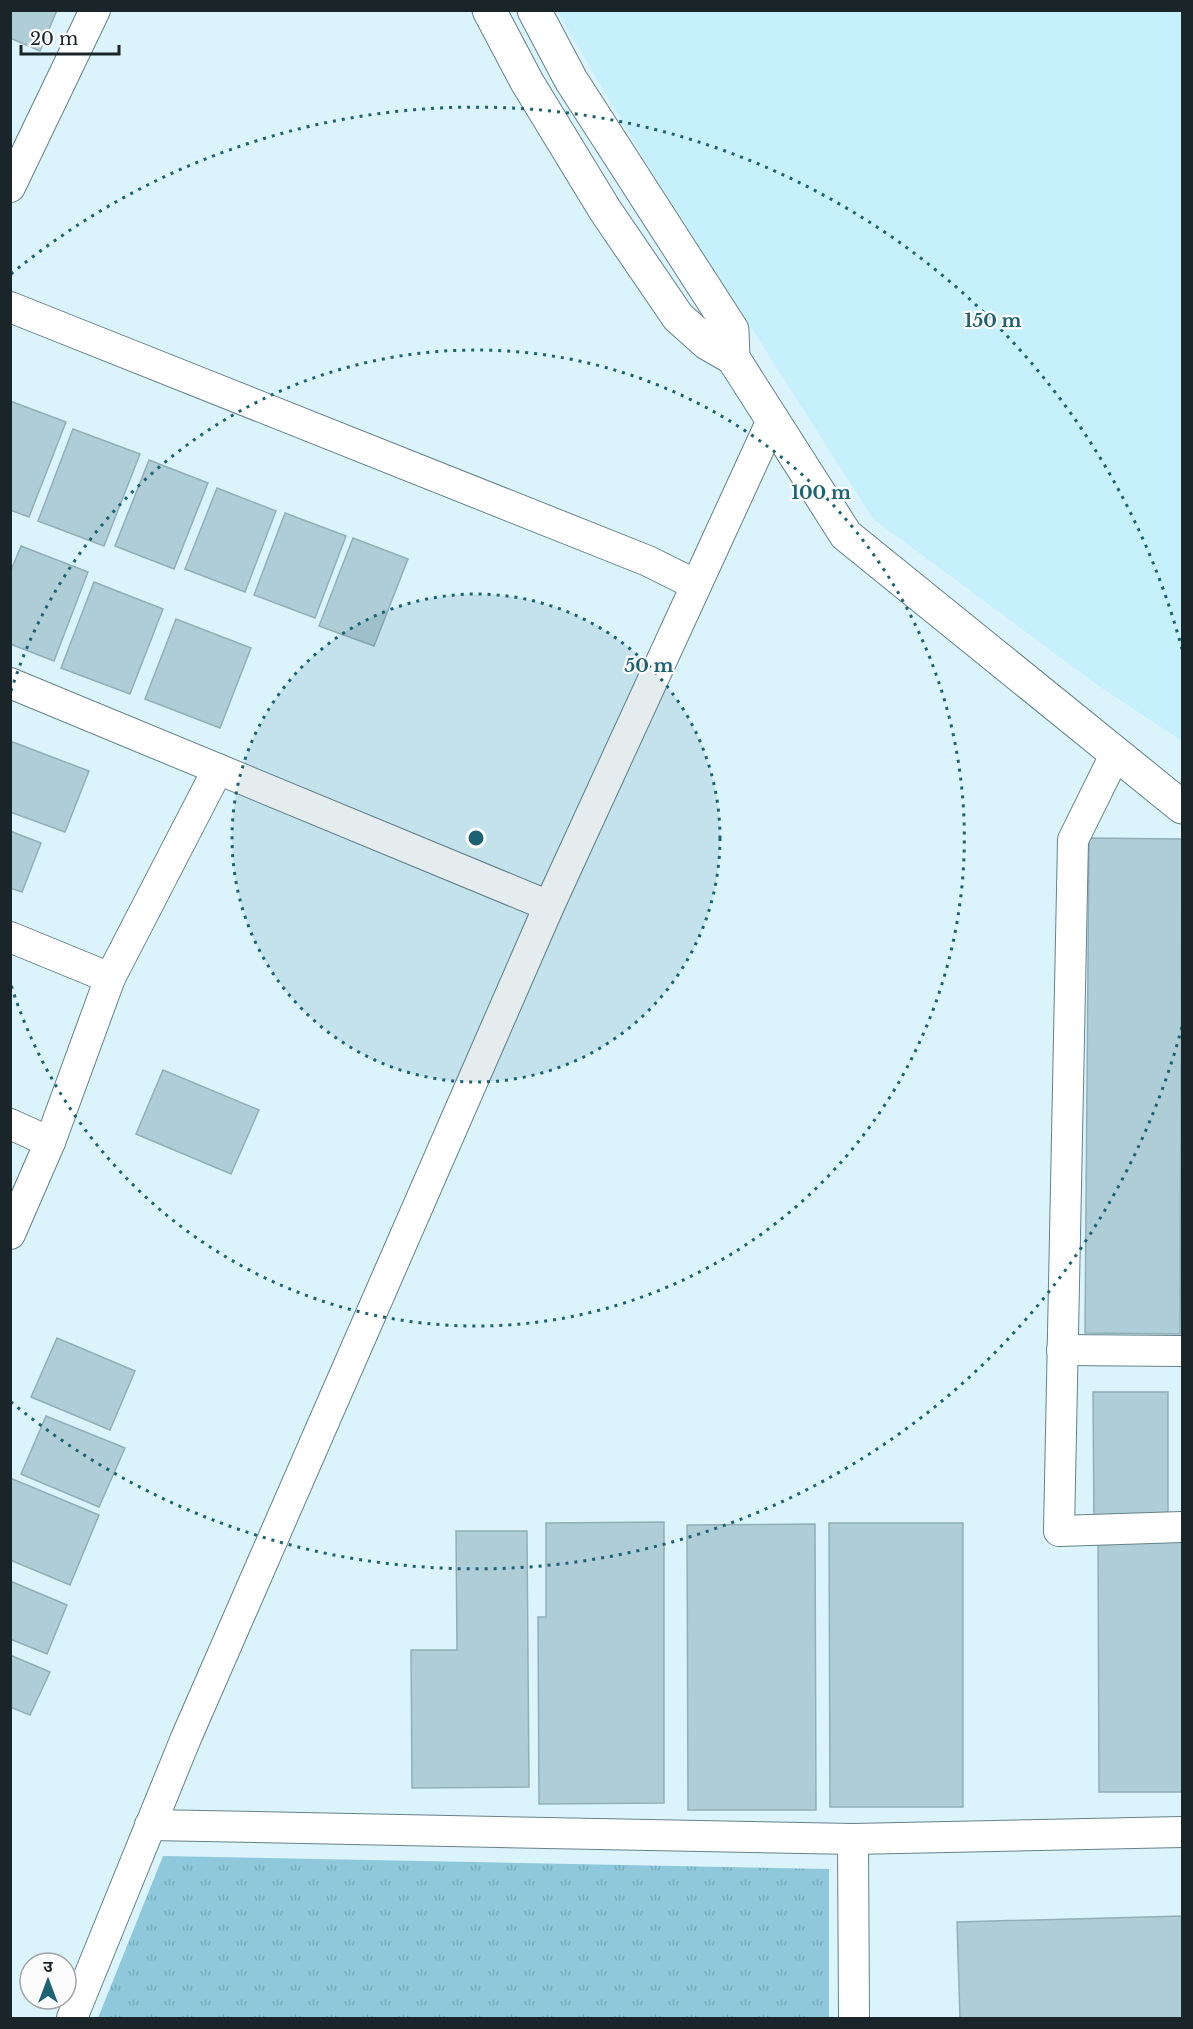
<svg xmlns="http://www.w3.org/2000/svg" width="1193" height="2029" viewBox="0 0 1193 2029" font-family="'Libre Baskerville','Noto Sans Devanagari',serif">
<style>
.built{fill:#c7f0fd}
.grass{fill:url(#grass-tufts)}
.building{fill:#afcdd7;stroke:#91afb8;stroke-width:1.5}
.lines{fill:none;stroke-linecap:round;stroke-linejoin:round}
.street-casing{stroke:#65818a;stroke-width:32}
.secondary-casing{stroke:#65818a;stroke-width:35}
.street{stroke:#fff;stroke-width:30}
.secondary{stroke:#fff;stroke-width:33}
.ring{fill:none;stroke:#1d6273;stroke-width:3;stroke-dasharray:3 6}
.centre{fill:#1d6273;stroke:#fcfcfc;stroke-width:3}
.ring-label{font-size:18px;text-anchor:middle;font-weight:bold;fill:#1d6273;stroke:#fcfcfc;stroke-width:4.5;stroke-linejoin:round;paint-order:stroke}
</style>
<defs>
<pattern id="grass-tufts" width="24" height="20" patternUnits="userSpaceOnUse" patternTransform="scale(1.5)"><rect width="24" height="20" fill="#8ec8da"/><path d="M3 7l-1-3M5 7V3M7 7l1-3M15 17l-1-3M17 17v-4M19 17l1-3" fill="none" stroke="#7aacbb"/></pattern>
</defs>
<rect width="100%" height="100%" fill="#dbf4fc"/>
<path class="built" d="M 557,11 L 1182,11 L 1182,741 L 1100,687 L 873,519 L 647,164 Z"/>
<path class="grass" d="M 163,1856 L 829,1869 L 829,2018 L 98,2018 Z"/>
<g class="building">
<path d="M 10,10 L 57,10 L 40,51 L 10,38 Z"/>
<path d="M 10,401 L 66,422 L 29,517 L 10,510 Z"/>
<path d="M 73,429 L 140,454 L 104,546 L 38,521 Z"/>
<path d="M 149,460 L 208,483 L 174,569 L 115,546 Z"/>
<path d="M 217,488 L 276,511 L 245,592 L 185,569 Z"/>
<path d="M 285,513 L 346,536 L 315,618 L 254,595 Z"/>
<path d="M 353,538 L 408,559 L 374,646 L 319,626 Z"/>
<path d="M 21,546 L 88,572 L 54,661 L 10,644 L 10,573 Z"/>
<path d="M 94,582 L 163,609 L 130,694 L 61,668 Z"/>
<path d="M 176,619 L 251,648 L 220,728 L 145,699 Z"/>
<path d="M 10,741 L 89,771 L 65,832 L 10,812 Z"/>
<path d="M 10,831 L 41,843 L 22,892 L 10,888 Z"/>
<path d="M 1089,838 L 1182,839 L 1180,1334 L 1085,1333 Z"/>
<path d="M 163,1070 L 259,1110 L 231,1174 L 136,1134 Z"/>
<path d="M 57,1338 L 135,1371 L 110,1430 L 31,1397 Z"/>
<path d="M 1093,1392 L 1168,1392 L 1168,1526 L 1094,1526 Z"/>
<path d="M 46,1416 L 125,1448 L 99,1507 L 21,1474 Z"/>
<path d="M 10,1478 L 99,1515 L 70,1585 L 10,1560 Z"/>
<path d="M 664,1522 L 664,1803 L 539,1804 L 538,1617 L 546,1617 L 546,1523 Z"/>
<path d="M 829,1523 L 963,1523 L 963,1807 L 830,1807 Z"/>
<path d="M 815,1524 L 816,1810 L 688,1810 L 687,1525 Z"/>
<path d="M 456,1531 L 527,1531 L 529,1787 L 412,1788 L 411,1650 L 457,1650 Z"/>
<path d="M 1182,1539 L 1182,1792 L 1099,1792 L 1098,1540 Z"/>
<path d="M 10,1581 L 67,1605 L 47,1654 L 10,1639 Z"/>
<path d="M 10,1655 L 50,1672 L 30,1715 L 10,1707 Z"/>
<path d="M 1182,1916 L 1182,2018 L 960,2018 L 957,1922 Z"/>
</g>
<g class="lines">
<g class="street-casing">
<g id="street">
<path d="M 10,187 L 95,10"/>
<path d="M 10,307 L 648,561 L 696,585"/>
<path d="M 10,683 L 549,906"/>
<path d="M 1116,753 L 1073,840 L 1059,1531 L 1182,1527"/>
<path d="M 10,937 L 110,978"/>
<path d="M 10,1124 L 50,1142"/>
<path d="M 10,1234 L 50,1142 L 110,978 L 218,769"/>
<path d="M 1062,1350 L 1182,1351"/>
<path d="M 150,1825 L 853,1839 L 1182,1832"/>
<path d="M 853,1839 L 854,2018"/>
<path d="M 72,2018 L 186,1738 L 549,906 L 773,418"/>
</g>
</g>
<g class="secondary-casing">
<g id="secondary">
<path d="M 489,10 L 527,82 L 605,210 L 678,317 L 707,343 L 733,358 L 846,535 L 1182,807"/>
<path d="M 534,10 L 571,80 L 732,330 L 733,358"/>
</g>
</g>
<use href="#street" class="street"/>
<use href="#secondary" class="secondary"/>
</g>
<circle cx="476" cy="838" r="244" fill="#1d6273" fill-opacity=".12"/>
<g class="ring">
<circle cx="476" cy="838" r="244"/>
<path d="M11 691A488 488 0 1 1 11 985"/>
<path d="M1182 1027A731 731 0 0 1 11 1402M11 274A731 731 0 0 1 1182 649"/>
</g>
<circle cx="476" cy="838" r="9" class="centre"/>
<g class="ring-label">
<text x="993" y="327">150 m</text>
<text x="821" y="499">100 m</text>
<text x="649" y="672">50 m</text>
</g>
<rect width="1193" height="2029" fill="none" stroke="#192529" stroke-width="24"/>
<g transform="translate(48 1981)"><circle r="28" fill="#fcfcfc" stroke="#a1a6a8" stroke-width="1.5"/>
<path d="M0-4.5L10 22L0 15L-10 22Z" fill="#1d6273"/>
<text y="-9" font-size="16" font-weight="bold" text-anchor="middle" fill="#192529">उ</text>
</g>
<path d="M21 45v9h98v-9" fill="none" stroke="#192529" stroke-width="3"/>
<text x="30" y="45" font-size="18" fill="#192529" stroke="#fcfcfc" stroke-width="4.5" paint-order="stroke">20 m</text>
</svg>
